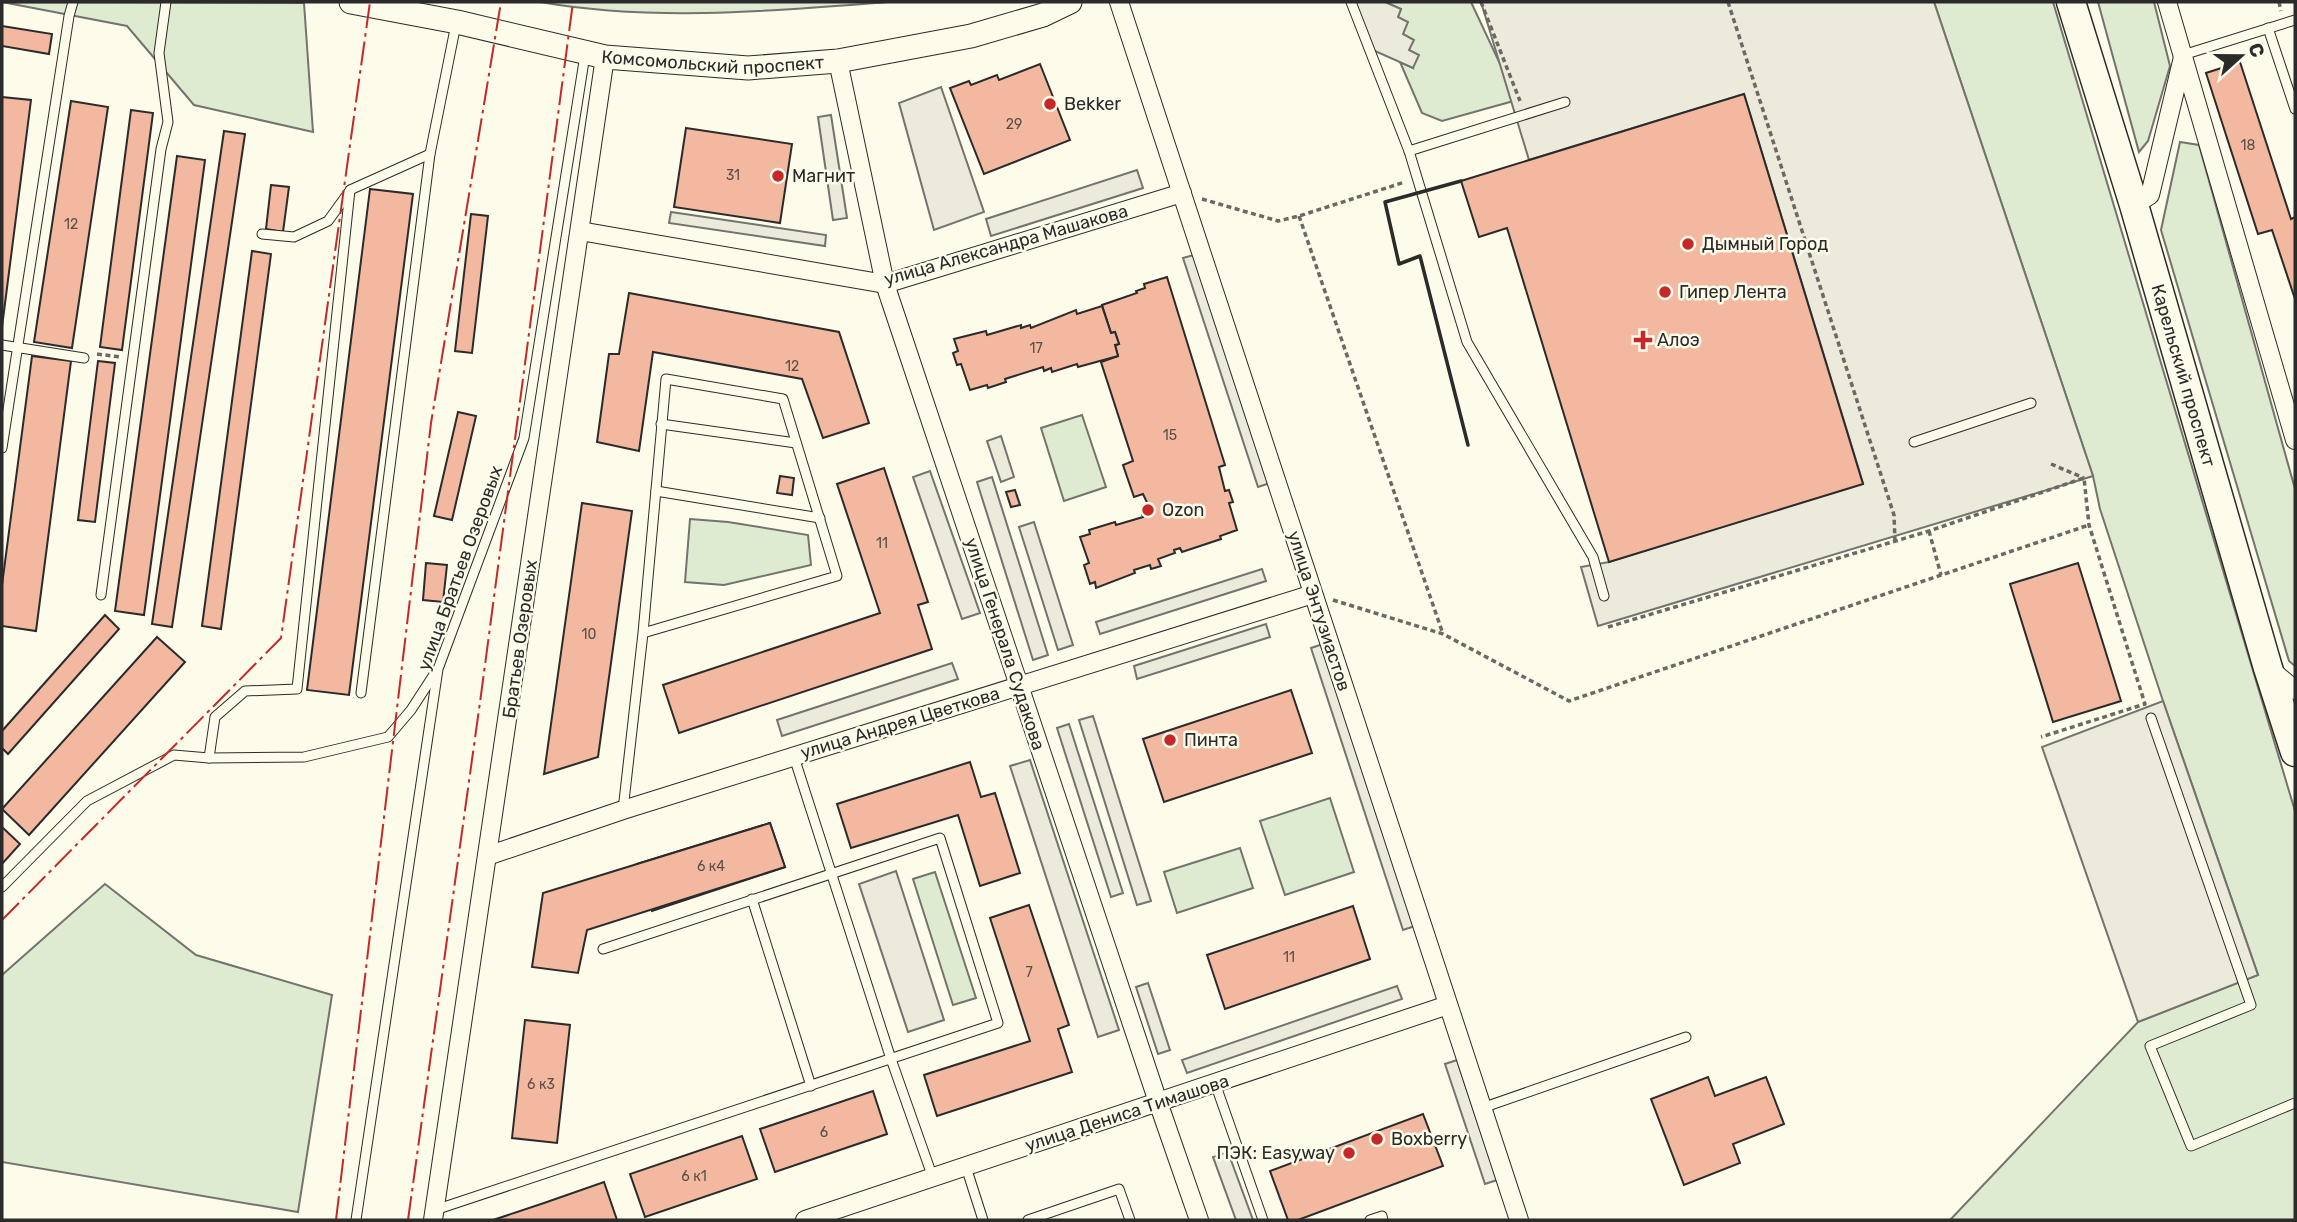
<svg xmlns="http://www.w3.org/2000/svg" width="2297" height="1222" viewBox="0 0 2297 1222" font-family="Rubik,sans-serif">
<style>
.green{fill:#deebd1;stroke:#74746e;stroke-width:2}
.parking{fill:#eceadb;stroke:#74746e;stroke-width:2}
.building{fill:#f2b8a0;stroke:#2b2b2b;stroke-width:2}
.lines{fill:none;stroke-linecap:round;stroke-linejoin:round}
.service-casing{stroke:#2b2b2b;stroke-width:11}
.minor-casing{stroke:#2b2b2b;stroke-width:20}
.tertiary-casing{stroke:#2b2b2b;stroke-width:25}
.primary-casing{stroke:#2b2b2b;stroke-width:31}
.path{stroke:#6a6964;stroke-width:3.5;stroke-dasharray:5 3.5;stroke-linecap:butt}
.service{stroke:#fdfbea;stroke-width:9}
.minor{stroke:#fdfbea;stroke-width:18}
.tertiary{stroke:#fdfbea;stroke-width:23}
.primary{stroke:#fdfbea;stroke-width:28}
.wall{stroke:#2b2b2b;stroke-width:3.5}
.power{stroke:#c62828;stroke-width:2;stroke-dasharray:24 5 3.5 5;stroke-linecap:butt}
.poi-dot{fill:#c62828;stroke:#fdfbea;stroke-width:2.5}
.labels{text-anchor:middle;dominant-baseline:central;stroke-width:5;stroke-linejoin:round;paint-order:stroke}
.number-label{font-size:14px;fill:#5d4e48}
.street-label{font-size:18px;fill:#2b2b2b;stroke:#fdfbea}
.poi-label{font-size:18px;fill:#2b2b2b;stroke:#fdfbea;text-anchor:start}
</style>
<rect width="100%" height="100%" fill="#fdfbea"/>
<g class="green">
<path d="M 2,2 L 304,3 L 313,132 L 194,105 L 127,26 Z"/>
<path d="M 540,2 L 889,2 C 773,11 655,22 540,2 Z"/>
<path d="M 1385,2 L 1471,2 L 1517,100 L 1442,121 L 1422,113 L 1400,62 L 1413,68 L 1398,17 L 1401,9 Z"/>
<path d="M 1934,2 L 2053,2 L 2295,811 L 2295,1220 L 1950,1220 L 2138,1022 L 2258,975 L 2163,701 L 2100,509 L 2093,476 Z"/>
<path d="M 2098,2 L 2154,2 L 2170,66 L 2148,141 L 2139,152 Z"/>
<path d="M 2180,142 L 2199,145 L 2295,489 L 2295,666 L 2289,661 L 2161,230 Z"/>
<path d="M 1082,415 L 1106,487 L 1064,501 L 1041,428 Z"/>
<path d="M 690,519 L 728,522 L 808,535 L 811,565 L 724,585 L 685,582 Z"/>
<path d="M 1330,798 L 1354,872 L 1285,895 L 1260,821 Z"/>
<path d="M 1240,848 L 1253,888 L 1177,913 L 1164,872 Z"/>
<path d="M 935,872 L 976,998 L 953,1005 L 913,879 Z"/>
<path d="M 105,884 L 196,955 L 332,995 L 298,1212 L 2,1162 L 2,975 Z"/>
</g>
<g class="parking">
<path d="M 1352,2 L 1385,2 L 1401,9 L 1398,17 L 1408,22 L 1403,34 L 1414,40 L 1409,50 L 1419,55 L 1413,68 L 1366,47 Z"/>
<path d="M 1481,2 L 1934,2 L 2093,476 L 1598,626 L 1581,567 L 1609,562 L 1863,483 L 1744,94 L 1529,160 Z"/>
<path d="M 941,87 L 984,212 L 934,230 L 899,103 Z"/>
<path d="M 831,115 L 847,218 L 833,220 L 818,117 Z"/>
<path d="M 1137,170 L 1143,188 L 991,236 L 986,219 Z"/>
<path d="M 671,212 L 826,235 L 825,246 L 669,223 Z"/>
<path d="M 1201,253 L 1276,481 L 1258,487 L 1183,258 Z"/>
<path d="M 1001,436 L 1014,477 L 1001,482 L 987,441 Z"/>
<path d="M 930,471 L 980,613 L 962,619 L 913,477 Z"/>
<path d="M 992,477 L 1048,655 L 1033,660 L 977,482 Z"/>
<path d="M 1034,522 L 1073,645 L 1058,650 L 1019,527 Z"/>
<path d="M 1262,569 L 1266,581 L 1100,634 L 1096,622 Z"/>
<path d="M 1266,624 L 1270,637 L 1137,679 L 1134,666 Z"/>
<path d="M 1323,644 L 1415,926 L 1403,930 L 1311,648 Z"/>
<path d="M 952,663 L 958,679 L 782,736 L 777,720 Z"/>
<path d="M 2163,701 L 2258,975 L 2138,1022 L 2042,747 Z"/>
<path d="M 1093,716 L 1151,901 L 1137,905 L 1079,720 Z"/>
<path d="M 1069,724 L 1123,893 L 1111,897 L 1057,728 Z"/>
<path d="M 1030,760 L 1119,1030 L 1098,1037 L 1010,766 Z"/>
<path d="M 896,871 L 944,1020 L 908,1032 L 859,884 Z"/>
<path d="M 1148,983 L 1170,1050 L 1158,1054 L 1136,987 Z"/>
<path d="M 1397,986 L 1402,999 L 1187,1073 L 1182,1060 Z"/>
<path d="M 1457,1060 L 1497,1180 L 1485,1184 L 1445,1064 Z"/>
<path d="M 1228,1152 L 1253,1220 L 1236,1220 L 1213,1157 Z"/>
</g>
<g class="building">
<path d="M 2,26 L 52,34 L 49,54 L 2,46 Z"/>
<path d="M 2240,62 L 2291,219 L 2295,217 L 2295,299 L 2272,230 L 2258,234 L 2206,73 Z"/>
<path d="M 1040,64 L 1070,140 L 984,174 L 950,88 L 969,81 L 971,85 L 997,75 L 999,80 Z"/>
<path d="M 1744,94 L 1863,484 L 1609,562 L 1507,228 L 1479,237 L 1461,181 Z"/>
<path d="M 2,97 L 31,100 L 2,327 Z"/>
<path d="M 71,101 L 108,107 L 72,348 L 34,342 Z"/>
<path d="M 131,110 L 153,113 L 122,350 L 100,347 Z"/>
<path d="M 686,128 L 792,144 L 780,223 L 674,207 Z"/>
<path d="M 224,131 L 245,134 L 172,627 L 152,624 Z"/>
<path d="M 177,156 L 205,160 L 144,615 L 115,611 Z"/>
<path d="M 271,185 L 289,187 L 283,232 L 266,229 Z"/>
<path d="M 370,189 L 413,194 L 349,695 L 307,690 Z"/>
<path d="M 471,214 L 488,216 L 472,353 L 455,351 Z"/>
<path d="M 252,251 L 271,254 L 221,629 L 202,626 Z"/>
<path d="M 1167,277 L 1225,465 L 1219,467 L 1225,491 L 1229,490 L 1233,502 L 1229,503 L 1237,530 L 1220,536 L 1221,539 L 1182,552 L 1180,548 L 1174,550 L 1175,553 L 1158,559 L 1161,566 L 1151,569 L 1150,565 L 1134,570 L 1135,573 L 1096,588 L 1095,582 L 1090,584 L 1084,565 L 1089,563 L 1080,537 L 1090,534 L 1089,530 L 1115,522 L 1116,525 L 1143,517 L 1142,514 L 1151,511 L 1143,494 L 1134,497 L 1123,465 L 1133,461 L 1101,362 L 1118,356 L 1115,345 L 1119,344 L 1115,332 L 1111,333 L 1102,305 L 1137,293 L 1136,291 L 1145,288 L 1144,284 Z"/>
<path d="M 629,293 L 839,332 L 869,423 L 823,438 L 802,379 L 653,352 L 639,451 L 597,442 L 609,354 L 619,354 Z"/>
<path d="M 1102,306 L 1111,333 L 1115,332 L 1119,344 L 1115,345 L 1118,356 L 1078,367 L 1077,364 L 1052,372 L 1051,368 L 1044,371 L 1043,367 L 1005,379 L 1006,382 L 988,388 L 987,385 L 970,390 L 961,364 L 957,365 L 953,353 L 958,351 L 954,339 L 986,331 L 987,335 L 1021,325 L 1021,328 L 1030,325 L 1031,328 L 1076,310 L 1077,314 Z"/>
<path d="M 32,356 L 71,361 L 36,631 L 2,626 L 2,585 Z"/>
<path d="M 98,361 L 115,363 L 95,522 L 78,520 Z"/>
<path d="M 458,412 L 476,416 L 452,520 L 434,516 Z"/>
<path d="M 884,468 L 928,602 L 918,605 L 932,649 L 679,733 L 663,685 L 880,613 L 837,484 Z"/>
<path d="M 780,476 L 794,478 L 792,495 L 777,493 Z"/>
<path d="M 1015,490 L 1020,505 L 1011,507 L 1006,492 Z"/>
<path d="M 582,503 L 632,511 L 598,757 L 544,774 Z"/>
<path d="M 426,563 L 447,565 L 443,602 L 423,600 Z"/>
<path d="M 2078,563 L 2121,701 L 2053,722 L 2010,584 Z"/>
<path d="M 105,615 L 119,629 L 8,754 L 2,748 L 2,731 Z"/>
<path d="M 157,637 L 185,662 L 29,835 L 2,809 Z"/>
<path d="M 1291,690 L 1312,753 L 1164,802 L 1143,739 Z"/>
<path d="M 970,762 L 981,797 L 995,793 L 1020,873 L 980,886 L 958,815 L 851,848 L 837,804 Z"/>
<path d="M 770,823 L 785,867 L 652,911 L 637,864 Z"/>
<path d="M 770,823 L 785,867 L 587,930 L 578,973 L 532,967 L 543,893 Z"/>
<path d="M 2,827 L 20,844 L 2,864 Z"/>
<path d="M 1029,905 L 1069,1025 L 1058,1029 L 1072,1072 L 937,1116 L 924,1075 L 1030,1041 L 990,918 Z"/>
<path d="M 1353,906 L 1370,959 L 1225,1009 L 1207,955 Z"/>
<path d="M 525,1020 L 570,1025 L 557,1143 L 512,1138 Z"/>
<path d="M 1708,1077 L 1715,1096 L 1766,1077 L 1784,1124 L 1733,1144 L 1740,1163 L 1684,1185 L 1651,1099 Z"/>
<path d="M 873,1091 L 887,1134 L 775,1172 L 760,1129 Z"/>
<path d="M 1423,1114 L 1443,1166 L 1298,1220 L 1288,1220 L 1270,1171 Z"/>
<path d="M 742,1136 L 757,1179 L 645,1217 L 630,1174 Z"/>
<path d="M 604,1182 L 617,1220 L 493,1220 L 544,1203 Z"/>
</g>
<g class="lines">
<g class="service-casing">
<g id="service">
<path d="M 1351,2 L 1409,151 L 1467,342 L 1593,557 L 1604,596"/>
<path d="M 2268,28 L 2295,109"/>
<path d="M 2183,55 L 2295,20"/>
<path d="M 1409,151 L 1565,102"/>
<path d="M 262,234 L 294,237 L 328,221 L 349,192"/>
<path d="M 2,345 L 84,358"/>
<path d="M 661,424 L 796,443"/>
<path d="M 1914,442 L 2031,403"/>
<path d="M 2,448 L 69,16 L 73,2"/>
<path d="M 656,491 L 820,518"/>
<path d="M 101,595 L 161,149 L 168,122 L 159,53 L 166,2"/>
<path d="M 361,693 L 430,154"/>
<path d="M 2151,718 L 2251,1005 L 2150,1046 L 2191,1146 L 2295,1103"/>
<path d="M 794,757 L 891,1059 L 933,1178"/>
<path d="M 209,758 L 215,717 L 245,691 L 297,689 L 350,190 L 430,154 L 456,24"/>
<path d="M 623,810 L 643,633 L 837,576 L 783,399 L 666,379 L 643,633"/>
<path d="M 2,887 L 87,801 L 174,755 L 209,758 L 304,757 L 388,737 L 411,710 L 435,673"/>
<path d="M 752,899 L 811,1086"/>
<path d="M 1215,1083 L 1263,1220"/>
<path d="M 1482,1108 L 1686,1037"/>
<path d="M 966,1167 L 983,1220"/>
<path d="M 435,1210 L 998,1023 L 940,838 L 603,949"/>
<path d="M 356,1220 L 438,669 L 524,438 L 585,55"/>
<path d="M 1028,1220 L 1119,1189 L 1130,1220"/>
<path d="M 1370,1220 L 1382,1216 L 1383,1220"/>
</g>
</g>
<g class="minor-casing">
<g id="minor">
<path d="M 1119,2 L 1519,1220"/>
<path d="M 2167,2 L 2295,440"/>
<path d="M 838,61 L 885,284 L 1158,1102 L 1199,1220"/>
<path d="M 2134,205 L 2150,195 L 2183,57"/>
<path d="M 580,231 L 885,284 L 1182,193"/>
<path d="M 2271,670 L 2295,690"/>
<path d="M 487,856 L 623,810 L 1313,594"/>
<path d="M 433,1220 L 605,57"/>
<path d="M 805,1220 L 1448,1005"/>
</g>
</g>
<g class="tertiary-casing">
<g id="tertiary">
<path id="s1" d="M 351,2 L 457,22 L 605,57 L 748,68 L 838,61 L 971,36 L 1043,15 L 1070,2"/>
</g>
</g>
<g class="primary-casing">
<g id="primary">
<path id="s2" d="M 2071,2 L 2134,205 L 2268,668 L 2295,752"/>
</g>
</g>
<g class="path">
<path d="M 1481,2 L 1520,101"/>
<path d="M 1728,2 L 1894,515 L 1895,542"/>
<path d="M 2279,2 L 2281,11"/>
<path d="M 1202,199 L 1278,221 L 1299,216 L 1405,182"/>
<path d="M 1299,216 L 1443,634"/>
<path d="M 97,354 L 120,357"/>
<path d="M 2051,464 L 2084,478"/>
<path d="M 1929,531 L 1941,575"/>
<path d="M 1333,600 L 1443,634 L 1569,701 L 2089,525"/>
<path d="M 1608,627 L 1929,531 L 2084,478 L 2089,525 L 2145,704 L 2041,737"/>
</g>
<use href="#service" class="service"/>
<use href="#minor" class="minor"/>
<use href="#tertiary" class="tertiary"/>
<use href="#primary" class="primary"/>
<path class="wall" d="M 1461,181 L 1385,202 L 1399,264 L 1420,256 L 1468,445"/>
<g class="power">
<path d="M 2,920 L 281,638 L 370,2"/>
<path d="M 336,1220 L 431,423 L 501,2"/>
<path d="M 408,1220 L 481,695 L 573,2"/>
</g>
</g>
<g class="poi-dot">
<circle cx="1050" cy="104" r="7"/>
<circle cx="778" cy="176" r="7"/>
<circle cx="1688" cy="244" r="7"/>
<circle cx="1665" cy="292" r="7"/>
<path d="M1639.5 329.5h7v7h7v7h-7v7h-7v-7h-7v-7h7z"/>
<circle cx="1148" cy="510" r="7"/>
<circle cx="1170" cy="740" r="7"/>
<circle cx="1377" cy="1139" r="7"/>
<circle cx="1349" cy="1153" r="7"/>
</g>
<g class="labels">
<g class="number-label">
<text x="1014" y="124">29</text>
<text x="2248" y="145">18</text>
<text x="733" y="175">31</text>
<text x="71" y="224">12</text>
<text x="1036" y="348">17</text>
<text x="792" y="366">12</text>
<text x="1170" y="435">15</text>
<text x="882" y="543">11</text>
<text x="589" y="634">10</text>
<text x="711" y="866">6 к4</text>
<text x="1289" y="957">11</text>
<text x="1029" y="972">7</text>
<text x="541" y="1084">6 к3</text>
<text x="824" y="1132">6</text>
<text x="694" y="1176">6 к1</text>
</g>
<g class="street-label">
<text stroke="none"><textPath href="#s1" startOffset="368">Комсомольский проспект</textPath></text>
<text transform="translate(1006 245) rotate(-16)">улица Александра Машакова</text>
<text stroke="none"><textPath href="#s2" startOffset="390">Карельский проспект</textPath></text>
<text transform="translate(460 568) rotate(-70)">улица Братьев Озеровых</text>
<text transform="translate(1319 611) rotate(72)">улица Энтузиастов</text>
<text transform="translate(520 639) rotate(-82)">Братьев Озеровых</text>
<text transform="translate(1005 644) rotate(72)">улица Генерала Судакова</text>
<text transform="translate(900 723) rotate(-17)">улица Андрея Цветкова</text>
<text transform="translate(1127 1113) rotate(-18)">улица Дениса Тимашова</text>
</g>
<g class="poi-label">
<text x="1064" y="104">Bekker</text>
<text x="792" y="176">Магнит</text>
<text x="1702" y="244">Дымный Город</text>
<text x="1679" y="292">Гипер Лента</text>
<text x="1657" y="340">Алоэ</text>
<text x="1162" y="510">Ozon</text>
<text x="1184" y="740">Пинта</text>
<text x="1391" y="1139">Boxberry</text>
<text x="1335" y="1153" text-anchor="end">ПЭК: Easyway</text>
</g>
</g>
<rect width="2297" height="1222" fill="none" stroke="#2b2b2b" stroke-width="7"/>
<g transform="translate(2241 56) rotate(69)" stroke="#fdfbea" stroke-width="5" paint-order="stroke">
<path d="M0-5L12 26L0 18L-12 26Z" fill="#2b2b2b"/>
<text y="-10" font-size="19" font-weight="bold" text-anchor="middle" fill="#2b2b2b">С</text>
</g>
</svg>
